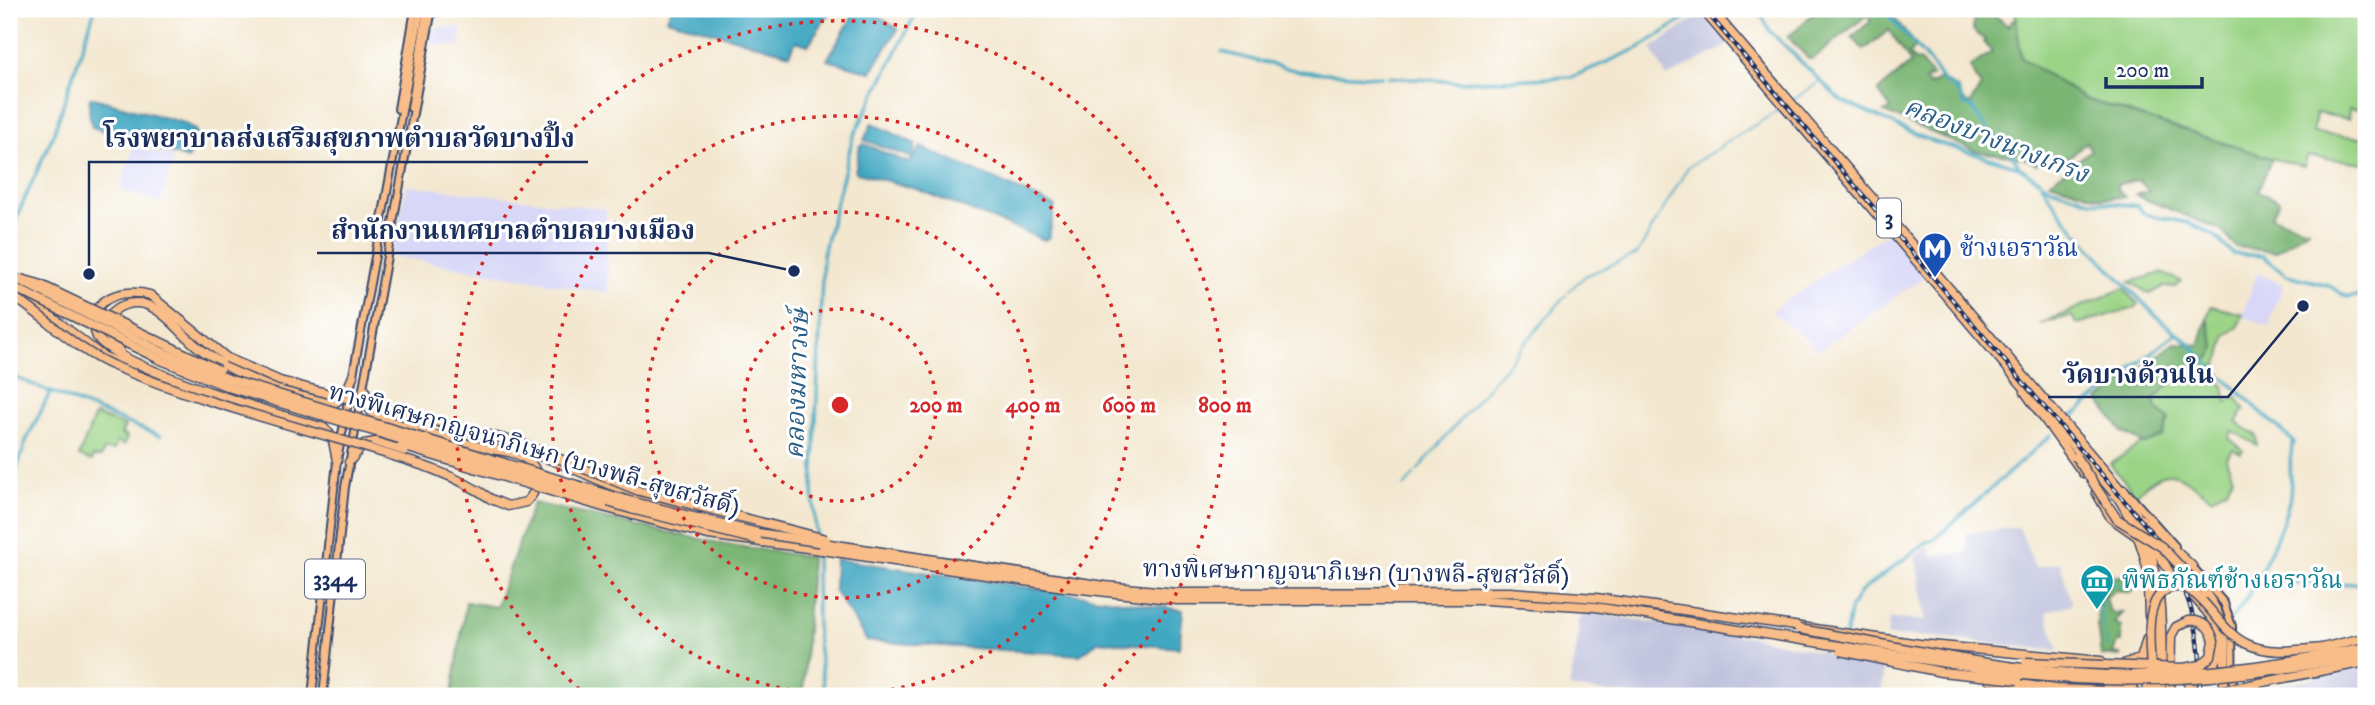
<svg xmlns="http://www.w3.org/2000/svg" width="2375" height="705" viewBox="0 0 2375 705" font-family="'IM FELL DW Pica','Noto Serif Thai',serif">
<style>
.built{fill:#d8d7f8}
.industrial{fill:#bfc2dd}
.green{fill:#9bd487;stroke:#5b8272;stroke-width:2}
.forest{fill:#7cb674;stroke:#4c7269;stroke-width:2}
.water{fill:#42a8c2;stroke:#2e6c90;stroke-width:2}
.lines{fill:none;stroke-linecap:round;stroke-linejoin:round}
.stream{stroke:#42a8c2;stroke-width:2}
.canal{stroke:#42a8c2;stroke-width:3.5}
.major-casing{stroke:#3b4b6f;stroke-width:10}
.highway-casing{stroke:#3b4b6f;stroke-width:11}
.major{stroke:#f8bd89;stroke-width:6}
.highway{stroke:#f8bd89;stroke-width:8}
.rail-casing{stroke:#1b2f5e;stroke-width:4.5}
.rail{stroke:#fff;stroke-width:2;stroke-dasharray:5;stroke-linecap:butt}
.highway-bridge-casing{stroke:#3b4b6f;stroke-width:11;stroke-linecap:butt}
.highway-bridge{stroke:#f8bd89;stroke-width:8}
.ring{fill:none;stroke:#d62828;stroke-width:3.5;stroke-dasharray:3.5 7}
.labels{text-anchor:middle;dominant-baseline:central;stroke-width:6;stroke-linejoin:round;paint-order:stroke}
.shield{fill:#fff;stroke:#5f6d8e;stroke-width:2}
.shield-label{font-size:23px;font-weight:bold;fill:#1b2f5e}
.transit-label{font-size:24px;fill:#164399;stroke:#fff;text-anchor:start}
.street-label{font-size:24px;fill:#1b2f5e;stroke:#fff}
.culture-label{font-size:24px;fill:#0d838f;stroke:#fff;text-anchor:start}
.water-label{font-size:26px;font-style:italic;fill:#2b5f86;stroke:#fff}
.centre{fill:#d62828;stroke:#fff;stroke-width:3.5}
.ring-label{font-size:21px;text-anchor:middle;font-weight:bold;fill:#d62828;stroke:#fff;stroke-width:6;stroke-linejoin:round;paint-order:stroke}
.leader{fill:none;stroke:#1b2f5e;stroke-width:2.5}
.callout-dot{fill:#1b2f5e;stroke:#fff;stroke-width:2.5}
.callout-label{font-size:26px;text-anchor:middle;font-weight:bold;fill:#1b2f5e;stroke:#fff;stroke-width:6;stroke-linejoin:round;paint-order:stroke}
</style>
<rect width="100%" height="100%" fill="#fff"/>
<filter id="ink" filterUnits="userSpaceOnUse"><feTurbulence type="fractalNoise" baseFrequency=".0143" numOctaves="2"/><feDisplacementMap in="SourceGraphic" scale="14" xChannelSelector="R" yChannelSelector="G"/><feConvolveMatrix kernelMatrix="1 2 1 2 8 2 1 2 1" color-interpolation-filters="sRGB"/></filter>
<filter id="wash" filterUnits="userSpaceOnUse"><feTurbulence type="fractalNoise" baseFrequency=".00686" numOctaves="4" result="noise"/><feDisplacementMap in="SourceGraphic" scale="28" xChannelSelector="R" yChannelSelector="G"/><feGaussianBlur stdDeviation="1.57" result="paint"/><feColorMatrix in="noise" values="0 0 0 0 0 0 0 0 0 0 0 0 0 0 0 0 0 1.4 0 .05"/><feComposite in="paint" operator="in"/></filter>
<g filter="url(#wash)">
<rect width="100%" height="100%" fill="#f3e7cf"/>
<g class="built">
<path d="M 434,27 L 461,28 L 460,46 L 430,45 Z"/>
<path d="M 133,147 L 174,157 L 161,203 L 120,190 Z"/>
<path d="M 407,185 L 606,209 L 608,293 L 392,256 Z"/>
<path d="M 1887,233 L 1924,277 L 1819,350 L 1771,311 Z"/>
<path d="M 2257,273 L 2284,285 L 2271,316 L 2271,326 L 2242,316 Z"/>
</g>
<g class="industrial">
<path d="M 1702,14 L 1729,45 L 1667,77 L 1651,48 Z"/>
<path d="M 2019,527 L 2035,568 L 2060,562 L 2072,604 L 2046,612 L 2059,651 L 1932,637 L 1887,636 L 1889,619 L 1926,620 L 1915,556 L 1929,546 L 1931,555 L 1967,553 L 1966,533 Z"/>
<path d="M 1585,612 L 1757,638 L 1884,665 L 1881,696 L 1638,696 L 1569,688 L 1580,628 L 1577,624 Z"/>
<path d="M 2366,667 L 2366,696 L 2239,696 L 2239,693 Z"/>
</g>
<g class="green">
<path d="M 2015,9 L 2366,11 L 2365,110 L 2349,109 L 2348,119 L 2316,113 L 2313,133 L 2366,138 L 2366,163 L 2307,156 L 2305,166 L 2265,157 L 2085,99 L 2021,58 Z"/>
<path d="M 2161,273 L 2181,281 L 2175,287 L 2163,287 L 2150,294 L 2130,282 Z"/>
<path d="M 2124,288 L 2138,304 L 2135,308 L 2077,324 L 2071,316 L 2040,324 Z"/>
<path d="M 2211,306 L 2243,314 L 2238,327 L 2226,335 L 2221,357 L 2211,374 L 2224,386 L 2227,402 L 2236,396 L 2245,410 L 2236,422 L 2256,435 L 2257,445 L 2232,431 L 2229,438 L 2243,450 L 2241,453 L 2233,449 L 2226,459 L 2233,477 L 2227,488 L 2212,498 C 2179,477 2171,458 2136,495 L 2110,464 L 2142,443 L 2145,444 L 2157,409 L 2154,399 L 2186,369 L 2203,366 L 2215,347 L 2207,319 Z"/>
<path d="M 95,415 L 125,426 L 121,434 L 127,437 L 124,445 L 117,442 L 114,450 L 104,450 L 101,457 L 93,457 L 92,461 L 79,456 Z"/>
</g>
<g class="forest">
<path d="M 1818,9 L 1887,9 L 1917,46 L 1909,54 L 1915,61 L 1919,60 L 1932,76 L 1925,80 L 1929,85 L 1941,79 L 1958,89 L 1963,100 L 1970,104 L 1981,86 L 1970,67 L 1992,52 L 1983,42 L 1985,40 L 1973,30 L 1974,22 L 1969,16 L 1963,18 L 1955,9 L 1987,9 L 2008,26 L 2016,17 L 2021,58 L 2085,99 L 2272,158 L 2258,191 L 2280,201 L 2271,217 L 2308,229 L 2275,252 L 2236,247 L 2221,230 L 2135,195 L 2149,191 L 2139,180 L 2118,184 L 2116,188 L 2125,197 L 2101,198 L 2050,182 L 2091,150 L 2086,142 L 2067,159 L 2046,158 L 2036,164 L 2023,158 L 1975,151 L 1884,112 L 1891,109 L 1878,91 L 1911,63 L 1889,30 L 1864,50 L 1852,37 L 1871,21 L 1867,15 L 1813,59 L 1808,58 L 1788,37 Z"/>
<path d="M 2207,319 L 2215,347 L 2213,354 L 2203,366 L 2186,369 L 2154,399 L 2157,409 L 2169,419 L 2163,436 L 2145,444 L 2122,432 L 2099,400 L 2175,343 L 2199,345 Z"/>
<path d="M 533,503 L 723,544 L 811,557 L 803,696 L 452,694 L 466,602 L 496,607 Z"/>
<path d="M 2100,568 L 2116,577 L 2141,570 L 2141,580 L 2133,576 L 2133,591 L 2130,593 L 2115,590 L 2106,597 L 2109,610 L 2113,614 L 2123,612 L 2114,622 L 2121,627 L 2121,642 L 2117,642 L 2113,654 L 2121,654 L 2121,657 L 2101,655 L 2097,623 Z"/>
</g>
<g class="water">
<path d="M 671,9 L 832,9 L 808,45 L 796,41 L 790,54 L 667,19 Z"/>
<path d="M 857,9 L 868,9 L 898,29 L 871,72 L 827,60 Z"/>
<path d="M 90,97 L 184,123 L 196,131 L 196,144 L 188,159 L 92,127 L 89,111 Z"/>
<path d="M 872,123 L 916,144 L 912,158 L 864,140 Z"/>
<path d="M 864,144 L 909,163 L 921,147 L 1055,206 L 1049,237 L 1045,240 L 916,189 L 855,172 L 860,145 Z"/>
<path d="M 835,559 L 1183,610 L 1179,648 L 1099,641 L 1080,655 L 867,641 L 834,590 Z"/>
</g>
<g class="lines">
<g class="stream">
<path d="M 1793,100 L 1821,81"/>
<path d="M 1569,291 L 1585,276 L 1637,254 L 1688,167 L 1782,108"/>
<path d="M 1417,471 L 1566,295"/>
<path d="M 1404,487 L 1414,475"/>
<path d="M 2107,647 L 2101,614 L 2102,587 L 2108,582 L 2130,588"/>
</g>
<g class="canal">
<path d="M 1758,9 L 1770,31 L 1840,100 L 1931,141 L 2019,167 L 2049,187 L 2091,201 L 2138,206 L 2144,214 L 2189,223 L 2214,235 L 2233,254 L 2263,256 L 2287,275 L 2328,285 L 2347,297 L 2366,296"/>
<path d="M 1883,9 L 1929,61 L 1942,80 L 1959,92 L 1964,104 L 1973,108 C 1983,132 2009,142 2019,167"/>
<path d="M 1222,52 L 1298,71 L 1381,77"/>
<path d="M 1388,77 L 1460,82 L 1572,77 L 1639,48 L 1698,10"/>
<path d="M 2042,184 C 2064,224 2122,281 2155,315 C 2168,329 2191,339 2198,354 L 2294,442 C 2286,461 2294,481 2289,501 C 2282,530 2252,596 2232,618"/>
<path d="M 9,234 L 53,135 L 95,9"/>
<path d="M 9,375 L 160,436"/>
<path d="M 2068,420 L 2175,334"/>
<path d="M 9,493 L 26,441 L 50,393"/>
<path d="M 1958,518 L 2051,435"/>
<path d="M 816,534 L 813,490 L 823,254 L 853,137 L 918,9"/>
<path d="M 816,549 L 817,636 L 825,696"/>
<path d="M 2255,582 L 2366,584"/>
<path d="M 1851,608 L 1859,593 L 1927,542 L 1934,540 L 1956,520"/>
<path d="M 1841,661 L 1850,611"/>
</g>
</g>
</g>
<g filter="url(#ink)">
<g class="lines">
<g class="major-casing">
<g id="major">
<path d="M 411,108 L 427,9"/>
<path d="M 398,109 L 415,9"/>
<path d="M 2124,489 L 2175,546"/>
<path d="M 2191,565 L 2224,603 L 2232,626 L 2233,696"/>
<path d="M 312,696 L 337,461 L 421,9"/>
<path d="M 323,696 L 345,487 L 432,9"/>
</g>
</g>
<g class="highway-casing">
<g id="highway">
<path d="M 1702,9 L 2119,499 C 2158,560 2156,627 2155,696"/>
<path d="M 1711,9 L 2127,497 C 2165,558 2162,626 2161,696"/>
<path d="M 9,295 L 43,310 L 102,356 L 132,367"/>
<path d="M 120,352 L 108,336 L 110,315 C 118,305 132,301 144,304 C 165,310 182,335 199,348 C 237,377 287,396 334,403 L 344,397 L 353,376"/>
<path d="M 227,358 L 150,295 C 122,287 82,300 97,337 C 117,368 281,415 324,428 L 332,436 L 337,461"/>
<path d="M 365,390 L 366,404 L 374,415 C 408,429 444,438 480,447 C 494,451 515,450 527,460 C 543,471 538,491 526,502 L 508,506 L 491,499"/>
<path d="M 2025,392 L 2083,473"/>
<path d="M 517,450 C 580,462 637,511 703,508"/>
<path d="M 349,462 L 364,444 L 376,442"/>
<path d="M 2096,492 L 2111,518 L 2138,537"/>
<path d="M 603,507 L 708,535 L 822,550"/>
<path d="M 2141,519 L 2192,566"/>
<path d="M 2151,540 C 2157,551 2163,562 2171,573 C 2190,597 2233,624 2217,659 C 2211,672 2201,679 2188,684"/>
<path d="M 2148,587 L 2149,616"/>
<path d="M 2206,594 C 2232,626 2225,658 2223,696"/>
<path d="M 1690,611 L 1920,644 L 2101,661"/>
<path d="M 2125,663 L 2141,659 L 2147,638"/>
<path d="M 1989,680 L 2056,689 L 2135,692 L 2140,696"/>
<path d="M 2107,684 L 2133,685 L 2136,676"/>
<path d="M 2147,696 L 2148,675"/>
<path d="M 2170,696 L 2171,636 L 2176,627 L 2188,621"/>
</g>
</g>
<use href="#major" class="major"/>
<use href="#highway" class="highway"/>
<g class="rail-casing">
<path id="rail" d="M 1704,9 L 2157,539 C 2189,586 2205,639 2199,696"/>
</g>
<use href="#rail" class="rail"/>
<g class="highway-bridge-casing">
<g id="highway-bridge">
<path d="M 15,278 L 162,352 L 231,380 L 633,502 L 758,533 L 1105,586 L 1177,593 L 1510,592 L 1596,598 L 1690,611"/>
<path d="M 21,279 L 39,284 L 219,370"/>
<path d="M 9,285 L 161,360 L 231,388 L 631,509 L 757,540"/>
<path d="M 18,300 C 50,321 78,351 114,366 C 190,398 269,419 348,442 C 397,458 448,469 491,499"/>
<path d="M 227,358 L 280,381 L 523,444 L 639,491 L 826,539"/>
<path d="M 376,442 L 405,451"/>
<path d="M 402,446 L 603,507"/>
<path d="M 2076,457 L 2117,519 L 2162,547 L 2206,594"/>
<path d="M 822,550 L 1064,587 L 1177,600 L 1486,600 L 1595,607 L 2015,674 C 2134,688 2249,679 2366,654"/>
<path d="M 1799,629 C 1901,646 2005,672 2108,675 C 2196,677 2281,664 2366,647"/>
<path d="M 2318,649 L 2358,639"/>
<path d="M 1841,651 L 1941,672 L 2018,680"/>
<path d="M 2026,662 L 2183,668 L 2201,665 L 2211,656 L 2214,641 C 2211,628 2202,619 2188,621"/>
<path d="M 2151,672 C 2151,648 2141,597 2171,588 C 2180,585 2190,589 2196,595 C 2214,610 2224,633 2247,644 C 2271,655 2297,650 2322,648"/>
<path d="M 2193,696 L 2366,662"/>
</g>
</g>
<use href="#highway-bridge" class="highway-bridge"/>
</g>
</g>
<g class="ring">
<circle cx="840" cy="405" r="96"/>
<circle cx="840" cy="405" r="193"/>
<circle cx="840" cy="405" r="289"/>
<path d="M587 696A385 385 0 1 1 1093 696"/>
</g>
<defs>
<g id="metro-pin" transform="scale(1.75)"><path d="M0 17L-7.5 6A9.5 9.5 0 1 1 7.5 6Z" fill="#1a4fb4" stroke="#fff"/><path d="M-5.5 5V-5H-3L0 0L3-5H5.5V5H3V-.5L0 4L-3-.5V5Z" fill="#fff"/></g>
<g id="museum-pin" transform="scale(1.75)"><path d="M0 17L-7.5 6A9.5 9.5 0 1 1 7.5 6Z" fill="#0f9aa8" stroke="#fff"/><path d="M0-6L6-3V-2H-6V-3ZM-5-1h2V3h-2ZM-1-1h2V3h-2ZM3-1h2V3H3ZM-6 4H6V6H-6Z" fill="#fff"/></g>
</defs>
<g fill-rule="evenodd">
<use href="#metro-pin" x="1935" y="249"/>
<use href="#museum-pin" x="2097" y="581"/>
</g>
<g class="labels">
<g class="shield">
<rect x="1877" y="198.5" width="24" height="39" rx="5"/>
<rect x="305" y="559.5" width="60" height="39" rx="5"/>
</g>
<g class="shield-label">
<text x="1889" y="218">3</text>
<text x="335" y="579">3344</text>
</g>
<g class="transit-label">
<text x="1960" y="249">ช้างเอราวัณ</text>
</g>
<g class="street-label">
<text transform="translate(534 450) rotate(16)">ทางพิเศษกาญจนาภิเษก (บางพลี-สุขสวัสดิ์)</text>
<text transform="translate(1356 573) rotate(1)">ทางพิเศษกาญจนาภิเษก (บางพลี-สุขสวัสดิ์)</text>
</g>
<g class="culture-label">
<text x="2122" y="581">พิพิธภัณฑ์ช้างเอราวัณ</text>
</g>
<g class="water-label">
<text transform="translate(1996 141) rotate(21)">คลองบางนางเกรง</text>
<text transform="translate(798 384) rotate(-88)">คลองมหาวงษ์</text>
</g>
</g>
<circle cx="840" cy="405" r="10" class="centre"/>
<g class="ring-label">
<text x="936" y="412">200 m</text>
<text x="1033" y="412">400 m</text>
<text x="1129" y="412">600 m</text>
<text x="1225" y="412">800 m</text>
</g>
<path class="leader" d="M89 274L89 162H588M794 271L709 253H317M2303 306L2228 397H2048"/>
<g class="callout-dot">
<circle cx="89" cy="274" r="7"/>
<circle cx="794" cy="271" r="7"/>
<circle cx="2303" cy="306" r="7"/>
</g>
<g class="callout-label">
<text x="339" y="147">โรงพยาบาลส่งเสริมสุขภาพตำบลวัดบางปิ้ง</text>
<text x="513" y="239">สำนักงานเทศบาลตำบลบางเมือง</text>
<text x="2138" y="383">วัดบางด้วนใน</text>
</g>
<rect width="2375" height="705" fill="none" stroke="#fff" stroke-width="35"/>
<path d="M2106 77v10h96v-10" fill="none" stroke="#1b2f5e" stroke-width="3.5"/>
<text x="2116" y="77" font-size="21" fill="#1b2f5e" stroke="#ffffff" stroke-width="5" paint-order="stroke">200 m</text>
</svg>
